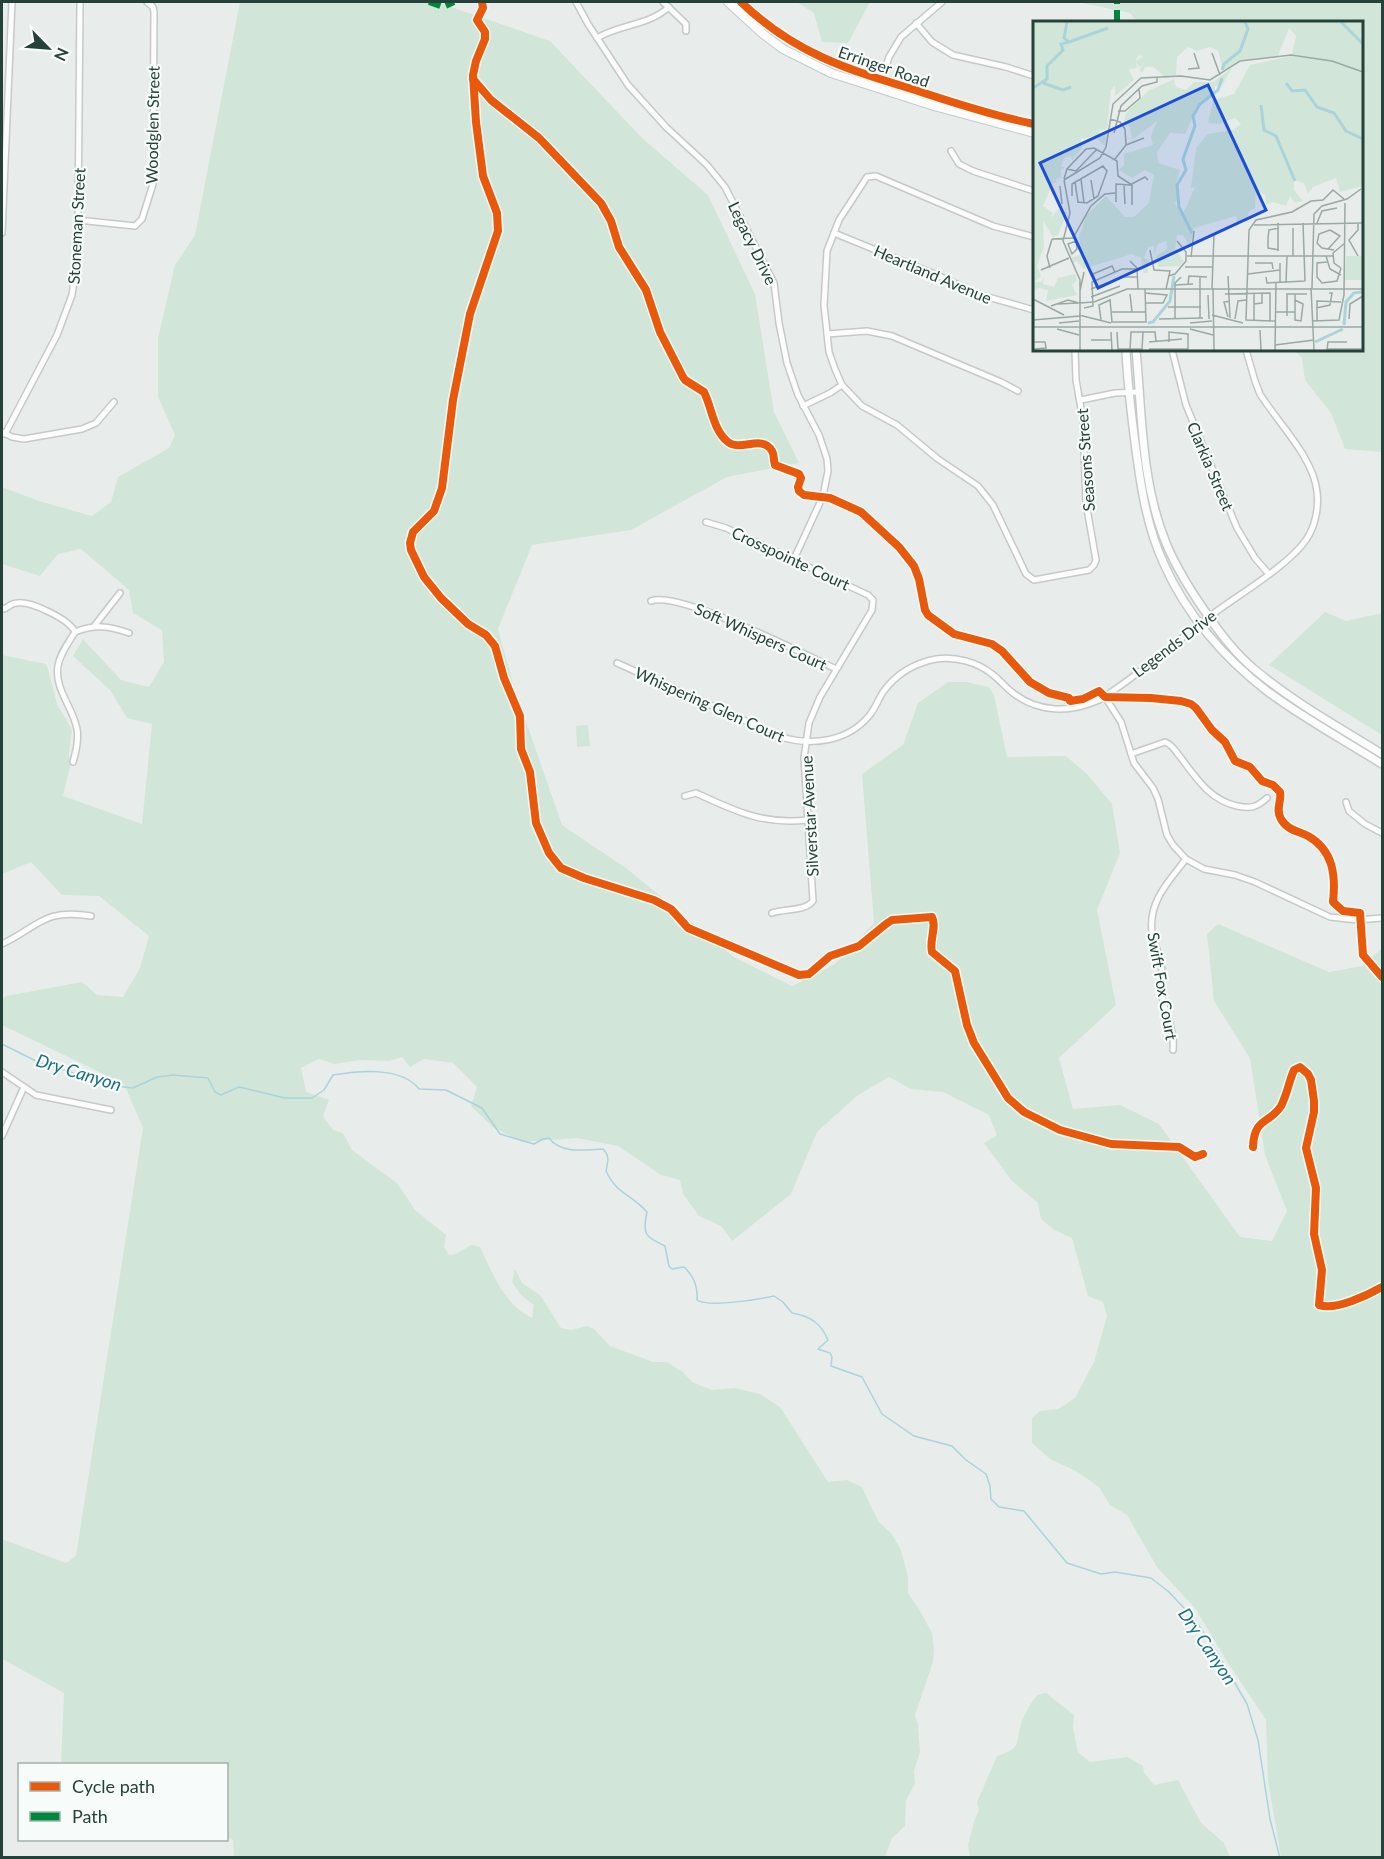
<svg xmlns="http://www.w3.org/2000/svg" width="1384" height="1859" viewBox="0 0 1384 1859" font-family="Lato,sans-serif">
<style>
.green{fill:#d1e6d8}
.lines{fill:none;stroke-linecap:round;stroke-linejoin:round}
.stream{stroke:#a9d4db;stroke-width:1.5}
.minor-casing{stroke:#c5cac8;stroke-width:8}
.tertiary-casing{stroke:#c5cac8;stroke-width:10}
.secondary-casing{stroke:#c3cbc8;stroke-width:10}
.minor{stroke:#fcfcfc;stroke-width:5}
.tertiary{stroke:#fcfcfc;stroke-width:7}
.secondary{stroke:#fcfcfc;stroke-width:8}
.quiet{stroke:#00873e;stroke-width:6;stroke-dasharray:12 6;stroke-linecap:butt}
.cycleway-casing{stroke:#f7fbf9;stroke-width:11}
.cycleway{stroke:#e8590c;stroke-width:8}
.labels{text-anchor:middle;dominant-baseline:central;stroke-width:4.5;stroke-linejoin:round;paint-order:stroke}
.street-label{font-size:16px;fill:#24423a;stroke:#f7fbf9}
.water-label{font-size:18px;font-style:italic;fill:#1c6f80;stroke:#f7fbf9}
.inset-river{fill:none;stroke:#a9d4db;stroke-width:3}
.inset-road{fill:none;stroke:#9aa9a4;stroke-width:1.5}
.view{fill:#1d4ed8;fill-opacity:0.15;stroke:#1d4ed8;stroke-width:3}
.inset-edge{fill:none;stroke:#24423a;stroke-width:3}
</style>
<rect width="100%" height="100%" fill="#e8edeb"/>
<g class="green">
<path d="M 240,2 L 437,2 L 550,41 L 642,138 L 708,195 L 755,294 L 774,412 L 799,463 L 727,477 L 631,530 L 532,545 L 498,629 L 514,687 L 562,825 L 626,868 L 734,957 L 792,986 L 835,964 L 874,923 L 862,774 L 903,745 L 918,703 L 948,682 L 966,682 L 989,687 L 994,695 L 1007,757 L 1066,756 L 1087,774 L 1112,804 L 1120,853 L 1097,910 L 1116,1005 L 1059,1058 L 1073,1109 L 1120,1105 L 1159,1124 L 1240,1237 L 1272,1241 L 1287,1211 L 1265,1155 L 1250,1058 L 1214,1001 L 1207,934 L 1218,924 L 1329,972 L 1362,966 L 1382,948 L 1382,1857 L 1281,1857 L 1268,1781 L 1266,1720 L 1228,1663 L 1195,1608 L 1157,1567 L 1127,1515 L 1110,1505 L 1099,1487 L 1076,1471 L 1050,1459 L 1032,1443 L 1032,1418 L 1040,1411 L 1058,1409 L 1075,1398 L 1094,1362 L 1107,1316 L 1103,1302 L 1088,1296 L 1072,1238 L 1054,1230 L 1041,1219 L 1038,1203 L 1012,1181 L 984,1143 L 997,1135 L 989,1115 L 943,1092 L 911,1089 L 889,1077 L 858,1095 L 817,1132 L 791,1194 L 732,1241 L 721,1226 L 699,1216 L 683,1194 L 680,1180 L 661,1175 L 618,1146 L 577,1138 L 522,1142 L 493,1127 L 471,1106 L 477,1087 L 453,1063 L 424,1059 L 410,1067 L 402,1057 L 389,1061 L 360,1060 L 335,1064 L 319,1059 L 301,1068 L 306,1092 L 329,1100 L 323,1116 L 333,1130 L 343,1133 L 352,1150 L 398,1184 L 415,1210 L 446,1235 L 444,1247 L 449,1255 L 456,1254 L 471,1245 L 480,1247 C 494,1276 503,1303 532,1318 L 534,1305 L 521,1295 L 512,1282 L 515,1269 L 522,1283 L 540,1295 L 561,1328 L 571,1330 L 587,1326 L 594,1329 L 610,1346 L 653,1362 L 667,1362 L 683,1372 L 692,1382 L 712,1390 L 735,1388 L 760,1394 L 780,1407 L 828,1482 L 847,1480 L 862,1487 L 872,1509 L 879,1522 L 891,1533 L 901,1550 L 908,1577 L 908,1593 L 919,1609 L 932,1633 L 934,1648 L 933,1662 L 915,1715 L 918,1724 L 920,1752 L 914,1771 L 915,1784 L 906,1800 L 905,1826 L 892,1838 L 885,1857 L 234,1857 L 233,1840 L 227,1837 L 226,1764 L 61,1764 L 64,1693 L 2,1659 L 2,1539 L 66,1563 L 76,1556 L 143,1128 L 124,1084 L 2,1025 L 2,999 L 6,996 L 82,982 L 97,995 L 123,997 L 140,968 L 149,936 L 99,896 L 62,895 L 31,862 L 2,874 L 2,655 L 46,664 L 48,669 L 57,704 L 72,730 L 69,752 L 70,767 L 63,796 L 142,824 L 152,724 L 127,718 L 110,690 L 73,656 L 83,639 L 121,680 L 149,687 L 164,662 L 162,630 L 133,613 L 129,590 L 81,549 L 58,554 L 40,576 L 2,564 L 2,487 L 39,501 L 92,516 L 111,502 L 118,477 L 169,448 L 175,435 L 158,397 L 158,338 L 175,265 L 195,235 Z"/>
<path d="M 797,2 L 870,2 L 848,43 L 822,42 L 814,13 Z"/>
<path d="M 1082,2 L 1382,2 L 1382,452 L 1345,449 L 1331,413 L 1305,380 L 1302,358 L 1294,350 L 1362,350 L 1362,22 L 1137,22 L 1130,13 L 1082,3 Z"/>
<path d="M 1325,612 L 1346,621 L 1382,613 L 1382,735 L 1269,665 Z"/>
<path d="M 588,725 L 590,746 L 577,747 L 576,726 Z"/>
<path d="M 1046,1693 L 1074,1715 L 1073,1728 L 1078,1752 L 1090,1762 L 1128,1757 L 1143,1766 L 1144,1772 L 1154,1785 L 1178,1780 L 1201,1823 L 1224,1843 L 1230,1857 L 970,1857 L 968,1845 L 974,1822 L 979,1810 L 977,1802 L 997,1756 C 1022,1747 1015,1745 1021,1724 C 1024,1714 1031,1703 1037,1695 Z"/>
</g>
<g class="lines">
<path class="stream" d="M 2,1044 L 38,1062 L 115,1086 L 133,1088 L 157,1077 L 173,1075 L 208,1078 L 215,1092 L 221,1095 L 239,1087 L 285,1098 L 312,1098 L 324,1090 L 333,1075 C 359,1071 401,1066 419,1089 L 446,1090 L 482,1108 L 500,1134 L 534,1144 L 543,1139 L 549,1138 C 561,1154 584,1150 603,1149 C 610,1156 608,1161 606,1171 C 617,1195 632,1194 647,1212 C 642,1234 645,1237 665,1246 L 669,1266 L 672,1269 L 684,1267 C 694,1276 698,1287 697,1300 C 709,1308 759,1299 774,1296 L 783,1302 L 792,1313 C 810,1316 821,1323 828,1340 L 818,1349 L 830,1353 L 832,1357 L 831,1366 L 862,1377 L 882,1414 L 914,1436 L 952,1446 L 966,1460 L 986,1474 L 990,1486 L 991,1499 L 999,1507 L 1024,1511 L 1067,1563 L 1101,1574 L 1115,1572 L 1151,1578 L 1169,1592 L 1195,1620 L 1218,1654 L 1247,1704 L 1258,1740 L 1270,1819 L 1280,1858"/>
<g class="minor-casing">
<g id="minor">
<path d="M 576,2 L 588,24 L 628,85 L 666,127 L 707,165 L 725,187 L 774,283 L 779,323 L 787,363 L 798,395 L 819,435 L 827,459 L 828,471 L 823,496 L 794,559"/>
<path d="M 663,2 L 686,24 L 686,31"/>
<path d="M 916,23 L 932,42 L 953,55 L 1006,67 L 1034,76"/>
<path d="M 597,38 C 620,24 648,26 669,7"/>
<path d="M 879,88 L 889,57 L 901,37 L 942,2"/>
<path d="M 951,151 L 959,164 L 973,171 L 1034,191"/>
<path d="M 78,220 L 135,226 L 142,219 L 153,184 L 154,12 L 153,7 L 147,2"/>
<path d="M 2,233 L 12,2"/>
<path d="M 834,233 L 932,273 L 981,295 L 1034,310"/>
<path d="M 1034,237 L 993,226 L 876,176 L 867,177 L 839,220 L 827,251 L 824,305 L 829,352 L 835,369 L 842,385 L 862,406 L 897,425 L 938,459 L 978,486 L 993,505 L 1026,574 L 1034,580 L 1089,570 L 1094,565 L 1096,560 L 1086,503 L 1083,420 L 1076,380 L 1075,350"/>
<path d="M 827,334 L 867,331 L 892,336 L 1001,382 L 1018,391"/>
<path d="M 1172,350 L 1186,405 L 1237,528 L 1255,558 L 1268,573"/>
<path d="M 1081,400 L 1115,393 L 1140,392"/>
<path d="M 803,406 L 830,393 L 842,385"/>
<path d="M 2,432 L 12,437 L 24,439 L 82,429 L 96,423 L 114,402"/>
<path d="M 5,434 L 57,335 L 72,295 L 76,266 L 78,220 L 80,2"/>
<path d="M 706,522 L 726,528 L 868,595 L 873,600 L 872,610 L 820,697 L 809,723 L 804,758 L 813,901 C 804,912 785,908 772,913"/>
<path d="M 651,601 C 678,590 804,654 836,669"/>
<path d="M 2,608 L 4,609 C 8,607 12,603 17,603 C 31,601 69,619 75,632 C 95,624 109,626 129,633"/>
<path d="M 95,625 L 120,593"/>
<path d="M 617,663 L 781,737 C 812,746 847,742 869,716 C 875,709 878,700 883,692 C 896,674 915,663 936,659 C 955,656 977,662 992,674 C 1000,680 1005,687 1013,693 C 1039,713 1070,713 1099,700 C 1138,676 1173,644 1209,617 C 1236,596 1287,567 1306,540 C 1315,527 1319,508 1317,492 C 1314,458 1278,423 1260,394 L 1255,381 L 1246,350"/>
<path d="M 1105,697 L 1121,722 L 1134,763 L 1153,788 L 1158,799 L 1167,835 L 1173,845 L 1186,859 L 1204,869 L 1235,875 L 1255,882 L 1330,917 L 1357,920 L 1382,918"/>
<path d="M 1131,754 L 1165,742 C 1173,745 1176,752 1181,758 C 1197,779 1210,800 1237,806 C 1251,809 1257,807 1267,798"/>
<path d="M 73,762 C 76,752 79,740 77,729 C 73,707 54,689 58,666 C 60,653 69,642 75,632"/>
<path d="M 685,796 L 696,793 C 735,811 763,825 807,820"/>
<path d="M 1346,802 L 1349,811 L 1365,824 L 1382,833"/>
<path d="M 2,944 C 38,927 44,908 91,916"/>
<path d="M 1173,1050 C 1175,1032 1167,1018 1163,1001 C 1161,989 1164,976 1161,964 C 1159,953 1154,943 1152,932 C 1148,902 1169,881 1186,859"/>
<path d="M 2,1072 L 36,1095 L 111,1110"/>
<path d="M 2,1136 L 24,1087"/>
</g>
</g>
<g class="tertiary-casing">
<g id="tertiary">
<path d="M 1126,350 C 1127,376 1130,401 1133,427 C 1139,473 1144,521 1164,564 C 1186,614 1224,658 1267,691 C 1303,718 1344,740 1382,764"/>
<path d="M 1136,350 C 1142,413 1141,482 1166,543 C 1177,570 1192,593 1209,617 C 1222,636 1236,654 1254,669 C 1293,702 1339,727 1382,754"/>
</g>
</g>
<g class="secondary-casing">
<g id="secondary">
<path d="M 728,2 L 763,34 L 783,49 L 831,73 L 934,106 L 1034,133"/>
<path d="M 741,2 C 794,53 846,69 915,90 C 954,103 994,116 1034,124"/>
</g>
</g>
<use href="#minor" class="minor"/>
<use href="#tertiary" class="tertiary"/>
<use href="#secondary" class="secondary"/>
<g class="quiet">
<path d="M 429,2 L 443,7 L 454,2"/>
<path d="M 1117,22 L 1117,2"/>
</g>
<g class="cycleway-casing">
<g id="cycleway">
<path d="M 482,2 L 483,8 L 477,20 L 485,32 L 485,39 L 476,61 L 473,75 L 476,122 L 483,176 L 497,213 L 498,231 L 470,314 L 453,400 L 442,488 L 434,511 L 413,532 L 410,543 L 411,550 L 424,577 L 441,598 L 468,624 L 486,635 L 495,646 L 504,678 L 520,716 L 521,749 L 530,772 L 536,823 L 549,853 L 561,868 L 584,878 L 654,900 L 671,909 L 688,928 L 799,975 L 809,974 L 830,956 L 859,946 L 886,924 L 892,920 L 932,917 C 937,927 929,940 932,952 L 955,971 L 967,1025 L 974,1043 L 1008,1098 L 1024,1112 L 1060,1130 L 1111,1144 L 1179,1147 L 1195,1157 L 1203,1154"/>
<path d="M 741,2 C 794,53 846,69 915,90 C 954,103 994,116 1034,124"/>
<path d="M 473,79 L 491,100 L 539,138 L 601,203 L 611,221 L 619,247 L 646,290 L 660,332 L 683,377 L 685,380 L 704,392 C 712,408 713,430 728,442 C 741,452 762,434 772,451 C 775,456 773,460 775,465 L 799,474 L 801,478 L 798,487 L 799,491 L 804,495 L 830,498 L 861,512 L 899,547 L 914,566 L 919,579 L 925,610 L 928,615 L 954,634 L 992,644 L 1002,651 L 1030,682 L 1049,693 L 1069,698 L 1070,701 L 1083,699 L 1099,691 L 1105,697 L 1151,698 L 1181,701 L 1191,704 L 1196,708 L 1212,730 L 1225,742 L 1235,761 L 1250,767 L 1262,781 L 1273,785 L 1280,792 C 1282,801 1275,809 1281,819 C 1287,830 1298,831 1308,836 C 1333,850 1336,875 1333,902 L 1343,911 L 1360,913 L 1363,955 L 1382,977"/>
<path d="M 1253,1147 C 1254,1117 1270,1124 1281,1106 C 1287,1095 1289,1081 1294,1070 L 1300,1067 L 1308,1074 L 1311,1080 L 1314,1101 L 1314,1112 L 1306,1148 L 1316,1188 L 1314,1234 L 1322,1270 L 1319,1305 C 1335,1311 1368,1295 1382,1287"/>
</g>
</g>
<use href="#cycleway" class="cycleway"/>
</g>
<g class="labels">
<g class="street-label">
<text transform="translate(884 66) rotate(19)">Erringer Road</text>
<text transform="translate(152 125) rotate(-89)">Woodglen Street</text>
<text transform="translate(76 226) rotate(-87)">Stoneman Street</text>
<text transform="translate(753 243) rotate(64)">Legacy Drive</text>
<text transform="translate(933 274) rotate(23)">Heartland Avenue</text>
<text transform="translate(1085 460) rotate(-94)">Seasons Street</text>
<text transform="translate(1211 466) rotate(67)">Clarkia Street</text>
<text transform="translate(791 558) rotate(25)">Crosspointe Court</text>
<text transform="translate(761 636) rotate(24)">Soft Whispers Court</text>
<text transform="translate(1174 643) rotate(-37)">Legends Drive</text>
<text transform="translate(710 704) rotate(24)">Whispering Glen Court</text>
<text transform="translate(809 816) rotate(-93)">Silverstar Avenue</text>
<text transform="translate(1163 986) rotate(80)">Swift Fox Court</text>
</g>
<g class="water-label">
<text transform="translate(79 1072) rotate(17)">Dry Canyon</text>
<text transform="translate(1208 1646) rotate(56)">Dry Canyon</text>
</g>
</g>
<g transform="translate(1033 21)">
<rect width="330" height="330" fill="#e8edeb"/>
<path d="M 0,1 L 330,1 L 330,51 L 259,33 L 263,15 L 256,7 L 245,35 L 207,39 L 190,49 L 185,30 L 177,26 L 164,30 L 155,26 L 144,36 L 143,54 L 131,55 L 120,46 L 112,46 L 109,52 L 106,48 L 111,44 L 106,46 L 103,41 L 104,47 L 97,48 L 102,40 L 110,36 L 106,34 L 96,49 L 101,59 L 82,75 L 82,65 L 78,69 L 74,108 L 65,110 L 68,113 L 74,110 L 72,125 L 61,115 L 48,118 L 49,127 L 39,139 L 38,135 L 31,137 L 28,145 L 32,147 L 28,148 L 28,157 L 22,158 L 24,162 L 20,162 L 10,185 L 20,192 L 18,197 L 25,188 L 34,191 L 25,214 L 20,216 L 10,200 L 11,226 L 4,245 L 8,255 L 1,261 L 9,261 L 11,254 L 10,263 L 21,266 L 25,257 L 42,253 L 44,259 L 39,264 L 44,274 L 13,280 L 15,269 L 6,267 L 0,271 ZM 258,35 L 296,40 L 330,52 L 330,165 L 307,171 L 303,157 L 280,166 L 275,173 L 271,162 L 261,159 L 261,169 L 270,180 L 262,182 L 257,175 L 253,185 L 240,181 L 233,184 L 232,174 L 223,168 L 222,187 L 216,190 L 215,200 L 204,202 L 203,195 L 161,207 L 157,226 L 150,214 L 144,214 L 142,228 L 151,240 L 147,245 L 126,246 L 123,235 L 134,228 L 133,220 L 125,223 L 121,233 L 121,225 L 115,226 L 111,237 L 116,239 L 115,252 L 110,252 L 108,237 L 99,233 L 50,248 L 44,240 L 41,242 L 38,237 L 48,233 L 46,216 L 53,195 L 73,175 L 92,196 L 101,196 L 116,182 L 121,154 L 112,149 L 99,157 L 86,149 L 91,144 L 91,133 L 120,124 L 118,115 L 124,100 L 99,119 L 97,106 L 91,101 L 93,92 L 115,70 L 141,58 L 143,66 L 153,69 L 161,61 L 180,61 L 199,47 L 188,66 L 182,64 L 182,71 L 167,80 L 152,113 L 137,112 L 124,131 L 125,142 L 147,149 L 143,163 L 146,175 L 142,182 L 149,195 L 162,166 L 158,167 L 163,127 L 175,113 L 200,109 L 208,103 L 202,97 L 187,103 L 175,102 L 180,79 L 201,73 L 217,44 ZM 313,235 L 330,235 L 330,259 L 312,259 Z" fill="#d1e6d8"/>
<path class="inset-river" d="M 308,1 L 330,23M 36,21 L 75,7M 189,49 L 191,43 L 207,30 L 215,8 L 212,1M 10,62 L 30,69 L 38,66M 253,62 L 259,70 L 272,69 L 284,86 L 301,92 L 313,110 L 330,118M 0,67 L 14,58 L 14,45 L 30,29 L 28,23 L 36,21 L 31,17 L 34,1M 228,84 L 231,109 L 243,115 L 262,160M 159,212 L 146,186 L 144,164 L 153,149 L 150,138 L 162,105 L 160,95 L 167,83 L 185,69 L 189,57M 115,302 L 120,301 L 137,280 L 141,255M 311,304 L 313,281 L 321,272 L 329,271M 282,321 L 310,308"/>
<path class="inset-road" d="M 179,32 L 187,54M 155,48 L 166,47 L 161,32M 85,90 L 92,90 L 107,77 L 106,68M 77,98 L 87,101 L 92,108 L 93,124 L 82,138M 81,112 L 88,85 L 109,65 L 124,61 L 124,56M 93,124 L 111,117M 34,148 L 43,150 L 64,128M 31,158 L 34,148 L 53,128 L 61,127 L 84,140 L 85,155 L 99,164 L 99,184M 48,158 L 51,182M 31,159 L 67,137 L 73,126 L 80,83 L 108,57 L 148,55 L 177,59 L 207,40 L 258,34 L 299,40 L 330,51M 31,159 L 37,192 L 30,220 L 47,259 L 47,329M 58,159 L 61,178M 42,161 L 45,181 L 54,182 L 65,175M 91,164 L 92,183M 27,165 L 29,183M 39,175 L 39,163 L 70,145 L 74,150 L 65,175M 83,181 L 83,163 L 97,164 L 112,156 L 115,159M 245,202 L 245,230M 270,202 L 272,260M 284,202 L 289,190 L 304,187M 325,202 L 325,209 L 316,219 L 325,235M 221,204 L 330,202M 260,207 L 260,235M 297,209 L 286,213 L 284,222 L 289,227 L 301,229M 41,216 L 43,220 L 44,228 L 39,233 L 35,223 L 43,220M 19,218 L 40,217 L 58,185 L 72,173 L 82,172M 295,228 L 307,215 L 297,209M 117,229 L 121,249 L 137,250 L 133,268M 246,229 L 235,227 L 235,217 L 236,209 L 246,207M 154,235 L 300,235M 293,235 L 297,248 L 308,254M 158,236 L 161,210M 97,240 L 104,247 L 105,268M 294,241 L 284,242 L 284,256 L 289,262 L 304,260 L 308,247M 222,242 L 239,242 L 240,248M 152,246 L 179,246M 17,247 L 14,235 L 19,218M 308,247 L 301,242 L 300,232 L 312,222M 8,249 L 36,237M 215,253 L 247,249M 135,255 L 142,253 L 153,240 L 153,231 L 144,220M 167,255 L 167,297M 195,255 L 197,297M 233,256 L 234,262 L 272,260M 62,260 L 60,253 L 79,245 L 82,251M 247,262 L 247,242M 253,262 L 254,235M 155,263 L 156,255 L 174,256M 142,264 L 160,263M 179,267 L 181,213M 180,267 L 181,329M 278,267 L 281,329M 279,267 L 281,193 L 289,185 L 314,178 L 328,168M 58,268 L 90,256 L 104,256M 47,270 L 51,251M 112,272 L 134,274 L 130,282 L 112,282M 97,273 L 99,291M 192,273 L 237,272 L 237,300M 262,273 L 262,299 L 268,300 L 270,283 L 262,279M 175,274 L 176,298M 58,276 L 87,265M 0,278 L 31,294M 77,278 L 79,301M 46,282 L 61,281 L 94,268 L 330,268M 24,283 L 45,282M 221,283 L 229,282 L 229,272M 18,285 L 35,279 L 46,282M 135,286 L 168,286M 51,287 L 60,285 L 59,261 L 89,248 L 104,248M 283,287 L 297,284 L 299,272 L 296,272M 79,291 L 113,291M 242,291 L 262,291M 46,294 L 78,302M 179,294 L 210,302M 254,295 L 254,273 L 274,273M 195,296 L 191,281 L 197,280M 126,298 L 170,297M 142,298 L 142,262 L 148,256M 202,298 L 205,280 L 213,279M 316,298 L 317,283 L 330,275M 0,299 L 47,295M 68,299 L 66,284 L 77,279M 221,300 L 221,272M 242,300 L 213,299 L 216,209 L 223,199 L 259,191 L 278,180 L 290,179 L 300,169 L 311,178M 279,300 L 306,299 L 311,274 L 312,182M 284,300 L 284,280 L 308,281M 78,301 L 113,301 L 112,268M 26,302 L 46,300M 157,302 L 179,300M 0,306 L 330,306M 24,308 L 46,314M 157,308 L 180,314M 227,309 L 228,329M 78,311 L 79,329M 84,311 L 85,328 L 109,328 L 110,311M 58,319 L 79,319M 0,321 L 12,321 L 13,327 L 0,328M 116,321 L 149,318M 242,324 L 281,319M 116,328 L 155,328 L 155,313 L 136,311 L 136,321M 294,328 L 330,328M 97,329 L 98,311 L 122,311 L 123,321M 242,329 L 243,262M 294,329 L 295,321 L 314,321"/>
<path class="view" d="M 175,64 L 233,189 L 65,267 L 7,142 Z"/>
<rect width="330" height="330" class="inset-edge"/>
</g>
<rect width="1384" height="1859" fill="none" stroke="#24423a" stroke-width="6"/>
<rect x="18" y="1763" width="210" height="78" fill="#f7fbf9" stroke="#a3b1ad" stroke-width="1.5"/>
<rect x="30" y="1782" width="30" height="9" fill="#e8590c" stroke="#a3b1ad" stroke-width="1.5"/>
<text x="72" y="1793" font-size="18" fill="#24423a">Cycle path</text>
<rect x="30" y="1812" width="30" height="9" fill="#00873e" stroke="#a3b1ad" stroke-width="1.5"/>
<text x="72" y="1823" font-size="18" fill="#24423a">Path</text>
<g transform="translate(48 48) rotate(115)" stroke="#f7fbf9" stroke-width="4.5" paint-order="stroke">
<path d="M0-4.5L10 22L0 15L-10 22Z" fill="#24423a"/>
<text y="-9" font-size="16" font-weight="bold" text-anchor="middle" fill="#24423a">N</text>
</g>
</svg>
